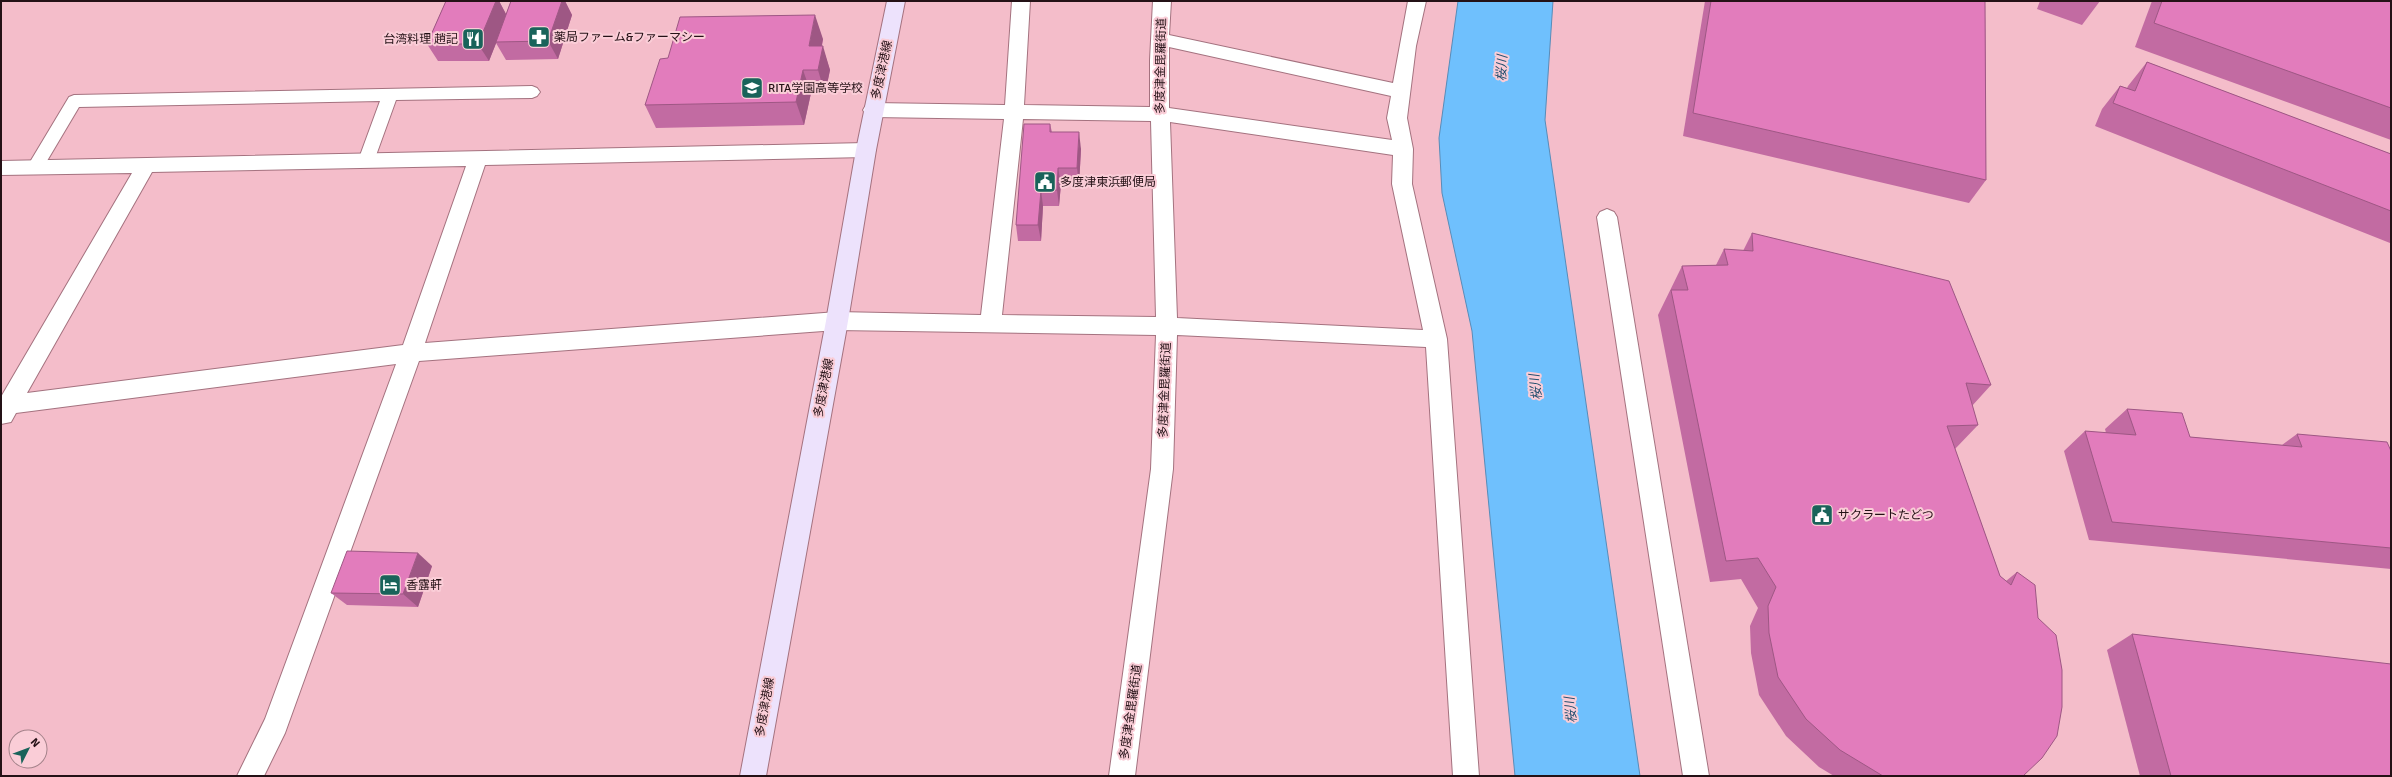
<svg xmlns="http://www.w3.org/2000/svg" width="2392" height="777" viewBox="0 0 2392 777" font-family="Signika,'Noto Sans JP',sans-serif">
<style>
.water{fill:#6fc0fd;stroke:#588cb8}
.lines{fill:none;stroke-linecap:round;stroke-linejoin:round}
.lane-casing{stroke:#a4727f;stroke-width:2}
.street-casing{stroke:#a4727f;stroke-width:2}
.secondary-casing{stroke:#a4727f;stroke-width:2}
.lane{fill:#fff;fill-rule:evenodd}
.street{fill:#fff;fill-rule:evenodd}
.secondary{fill:#ede2fc;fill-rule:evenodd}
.wall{fill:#c26ba2}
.shaded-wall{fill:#9e5784}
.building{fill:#e27cbc;stroke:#9e5784}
.labels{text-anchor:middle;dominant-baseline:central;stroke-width:4;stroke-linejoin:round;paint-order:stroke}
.poi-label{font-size:12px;fill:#241116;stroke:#facdd7;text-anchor:start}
.street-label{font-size:12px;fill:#241116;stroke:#facdd7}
.water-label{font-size:13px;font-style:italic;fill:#244f6e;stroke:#facdd7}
</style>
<rect width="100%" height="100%" fill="#f4bdca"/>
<path class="water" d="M 1458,1 L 1553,1 L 1545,120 L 1640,776 L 1515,776 L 1472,331 L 1442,193 L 1439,138 Z"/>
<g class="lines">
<g class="lane-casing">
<path id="lane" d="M 532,86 L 537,88 L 540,92 L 537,96 L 532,98 L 396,100 L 374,161 L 372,165 L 366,167 L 360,165 L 358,161 L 380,101 L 79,107 L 41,171 L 35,173 L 29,171 L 27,167 L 69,97 L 74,95 Z"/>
</g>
<g class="street-casing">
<g id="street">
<path d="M 1012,1 L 1030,1 L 1024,105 L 1150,107 L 1150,60 L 1153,1 L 1171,1 L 1169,35 L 1393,83 L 1408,1 L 1426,1 L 1416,46 L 1407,118 L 1413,149 L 1412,184 L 1447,339 L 1479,776 L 1453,776 L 1426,347 L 1177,335 L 1173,469 L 1135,776 L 1109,776 L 1151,469 L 1156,335 L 837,330 L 419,361 L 285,733 L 264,776 L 237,776 L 265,719 L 396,364 L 16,413 L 11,422 L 1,424 L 1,397 L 132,173 L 1,175 L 1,161 L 866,143 L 873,145 L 876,150 L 873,155 L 866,157 L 485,165 L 425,343 L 837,312 L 981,315 L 1004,119 L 873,117 L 866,115 L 863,110 L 866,105 L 873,103 L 1005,105 ZM 1169,47 L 1391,96 L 1387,118 L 1392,140 L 1169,108 ZM 1023,119 L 1151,121 L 1156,317 L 1002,315 ZM 1170,122 L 1393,155 L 1392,184 L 1423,330 L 1177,318 ZM 466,166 L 403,345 L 27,393 L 152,172 Z"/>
<path d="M 1607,209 L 1614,212 L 1617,217 L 1709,776 L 1683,776 L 1597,217 L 1600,212 Z"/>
</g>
</g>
<g class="secondary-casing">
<path id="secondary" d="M 887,1 L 905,1 L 876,150 L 848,321 L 766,776 L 740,776 L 826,321 L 856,150 Z"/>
</g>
<use href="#lane" class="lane"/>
<use href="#street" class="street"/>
<use href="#secondary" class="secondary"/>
</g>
<g class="wall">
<path d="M 446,1 L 499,1 L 506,14 L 511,1 L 565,1 L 572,15 L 558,59 L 506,60 L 496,43 L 489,61 L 438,61 L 427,44 Z"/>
<path d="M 1705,1 L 1985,1 L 1986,180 L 1969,203 L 1683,136 Z"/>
<path d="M 2040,1 L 2100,1 L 2082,25 L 2037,9 Z"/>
<path d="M 2152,1 L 2391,1 L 2391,140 L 2135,47 Z"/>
<path d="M 823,39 L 822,46 L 830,70 L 825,94 L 811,93 L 804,125 L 656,128 L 645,105 L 668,58 Z"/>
<path d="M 2147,62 L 2391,154 L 2391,242 L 2390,243 L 2095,126 L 2102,109 L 2120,86 L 2127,88 L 2128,86 Z"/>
<path d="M 1050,124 L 1052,132 L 1081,149 L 1079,185 L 1061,184 L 1059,206 L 1043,206 L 1041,241 L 1018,241 L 1016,225 Z"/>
<path d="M 1752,233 L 1991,385 L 1972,406 L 1978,425 L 1955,449 L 2000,576 L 2006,581 L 2017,572 L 2023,776 L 1834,776 L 1819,767 L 1786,736 L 1759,695 L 1751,653 L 1750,626 L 1758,608 L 1741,579 L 1710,582 L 1658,315 L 1682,266 L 1716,265 L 1724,249 L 1743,251 Z"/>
<path d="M 2127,409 L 2190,437 L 2282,445 L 2297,434 L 2391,451 L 2391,569 L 2089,540 L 2064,451 L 2085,431 L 2106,433 L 2105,429 Z"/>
<path d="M 432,566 L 418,607 L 347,605 L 331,593 Z"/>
<path d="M 2132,634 L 2391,776 L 2140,776 L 2107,650 Z"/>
</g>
<g class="shaded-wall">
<path d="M 496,1 L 499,1 L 507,16 L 489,61 L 478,44 Z"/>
<path d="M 562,1 L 565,1 L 572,15 L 558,59 L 548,41 Z"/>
<path d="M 815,15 L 823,39 L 817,69 L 809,46 Z"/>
<path d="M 823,46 L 830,70 L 825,94 L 818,70 Z"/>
<path d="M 803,70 L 811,93 L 804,125 L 796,102 Z"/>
<path d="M 1079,132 L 1081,149 L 1079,185 L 1077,168 Z"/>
<path d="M 1058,168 L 1061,184 L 1059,206 L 1057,190 Z"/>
<path d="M 1041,190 L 1043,206 L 1041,241 L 1038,225 Z"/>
<path d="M 418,553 L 432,566 L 418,607 L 403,594 Z"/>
</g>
<g class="building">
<path d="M 446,1 L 496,1 L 478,44 L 427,44 Z"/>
<path d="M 511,1 L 562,1 L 548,41 L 496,42 Z"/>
<path d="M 1711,1 L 1985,1 L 1986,180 L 1693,113 Z"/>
<path d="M 2162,1 L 2391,1 L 2391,108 L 2154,23 Z"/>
<path d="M 815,15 L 809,46 L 823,46 L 818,70 L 803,70 L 796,102 L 645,105 L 660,59 L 668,58 L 680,17 Z"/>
<path d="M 2147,62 L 2391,154 L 2391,211 L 2113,103 L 2120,86 L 2135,91 Z"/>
<path d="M 1024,124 L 1050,124 L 1050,132 L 1079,132 L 1077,168 L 1058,168 L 1057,190 L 1041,190 L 1038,225 L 1016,225 Z"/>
<path d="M 1752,233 L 1949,281 L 1991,385 L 1966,383 L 1978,425 L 1947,426 L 2000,576 L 2011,585 L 2017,572 L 2035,585 L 2038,618 L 2056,635 L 2062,670 L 2062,707 L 2057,736 L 2042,758 L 2023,776 L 1883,776 L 1840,750 L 1806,719 L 1778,677 L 1769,633 L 1768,606 L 1776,587 L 1758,558 L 1726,561 L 1671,290 L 1688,290 L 1682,266 L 1728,265 L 1724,249 L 1753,251 Z"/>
<path d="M 2127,409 L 2182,413 L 2190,437 L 2302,447 L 2297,434 L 2387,442 L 2391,451 L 2391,548 L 2112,522 L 2085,431 L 2136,435 Z"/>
<path d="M 347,551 L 418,553 L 403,594 L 331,593 Z"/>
<path d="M 2132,634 L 2391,664 L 2391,776 L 2171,776 Z"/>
</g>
<defs>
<g id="pharmacy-square" transform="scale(1.15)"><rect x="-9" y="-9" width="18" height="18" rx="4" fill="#19635a" stroke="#facdd7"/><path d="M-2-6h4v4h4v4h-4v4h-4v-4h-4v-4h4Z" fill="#fff"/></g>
<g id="restaurant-square" transform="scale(1.15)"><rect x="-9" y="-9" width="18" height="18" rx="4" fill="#19635a" stroke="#facdd7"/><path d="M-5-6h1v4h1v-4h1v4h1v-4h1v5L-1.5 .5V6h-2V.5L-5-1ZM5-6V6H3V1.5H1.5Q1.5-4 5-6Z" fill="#fff"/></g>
<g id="school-square" transform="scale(1.15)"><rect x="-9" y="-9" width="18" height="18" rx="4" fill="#19635a" stroke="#facdd7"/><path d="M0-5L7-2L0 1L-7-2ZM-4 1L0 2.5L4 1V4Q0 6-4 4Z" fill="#fff"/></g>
<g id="civic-square" transform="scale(1.15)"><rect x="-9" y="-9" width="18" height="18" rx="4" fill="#19635a" stroke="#facdd7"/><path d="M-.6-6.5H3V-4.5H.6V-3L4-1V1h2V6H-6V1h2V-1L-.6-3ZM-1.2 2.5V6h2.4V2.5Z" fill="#fff"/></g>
<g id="hotel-square" transform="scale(1.15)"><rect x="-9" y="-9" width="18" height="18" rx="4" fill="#19635a" stroke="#facdd7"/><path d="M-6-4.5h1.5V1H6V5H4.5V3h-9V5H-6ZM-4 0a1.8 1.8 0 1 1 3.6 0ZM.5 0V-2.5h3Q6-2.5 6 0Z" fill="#fff"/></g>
</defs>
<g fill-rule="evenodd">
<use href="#pharmacy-square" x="539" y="37"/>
<use href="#restaurant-square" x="473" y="39"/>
<use href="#school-square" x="752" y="88"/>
<use href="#civic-square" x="1045" y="182"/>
<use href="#civic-square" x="1822" y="515"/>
<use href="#hotel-square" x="390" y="585"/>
</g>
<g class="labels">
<g class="poi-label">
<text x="554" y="37">薬局ファーム&amp;ファーマシー</text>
<text x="458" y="39" text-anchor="end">台湾料理 趙記</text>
<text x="768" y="88">RITA学園高等学校</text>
<text x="1060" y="182">多度津東浜郵便局</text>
<text x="1838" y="515">サクラートたどつ</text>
<text x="406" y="585">香露軒</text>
</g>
<g class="street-label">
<text transform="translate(1161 66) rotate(-89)">多度津金毘羅街道</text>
<text transform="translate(882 70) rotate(-78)">多度津港線</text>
<text transform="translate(824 388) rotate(-79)">多度津港線</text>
<text transform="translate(1165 390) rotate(-88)">多度津金毘羅街道</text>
<text transform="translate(765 707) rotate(-80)">多度津港線</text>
<text transform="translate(1131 712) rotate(-82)">多度津金毘羅街道</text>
</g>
<g class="water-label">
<text transform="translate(1502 68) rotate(-87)">桜川</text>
<text transform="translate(1536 387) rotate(-97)">桜川</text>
<text transform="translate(1571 710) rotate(-96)">桜川</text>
</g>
</g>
<rect width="2392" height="777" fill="none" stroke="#241116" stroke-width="4"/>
<g transform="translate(28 749) rotate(48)"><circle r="19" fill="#facdd7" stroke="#a4828a"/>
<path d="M0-3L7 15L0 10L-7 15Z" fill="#19635a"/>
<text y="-6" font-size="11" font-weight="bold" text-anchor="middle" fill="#241116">N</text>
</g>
</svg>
